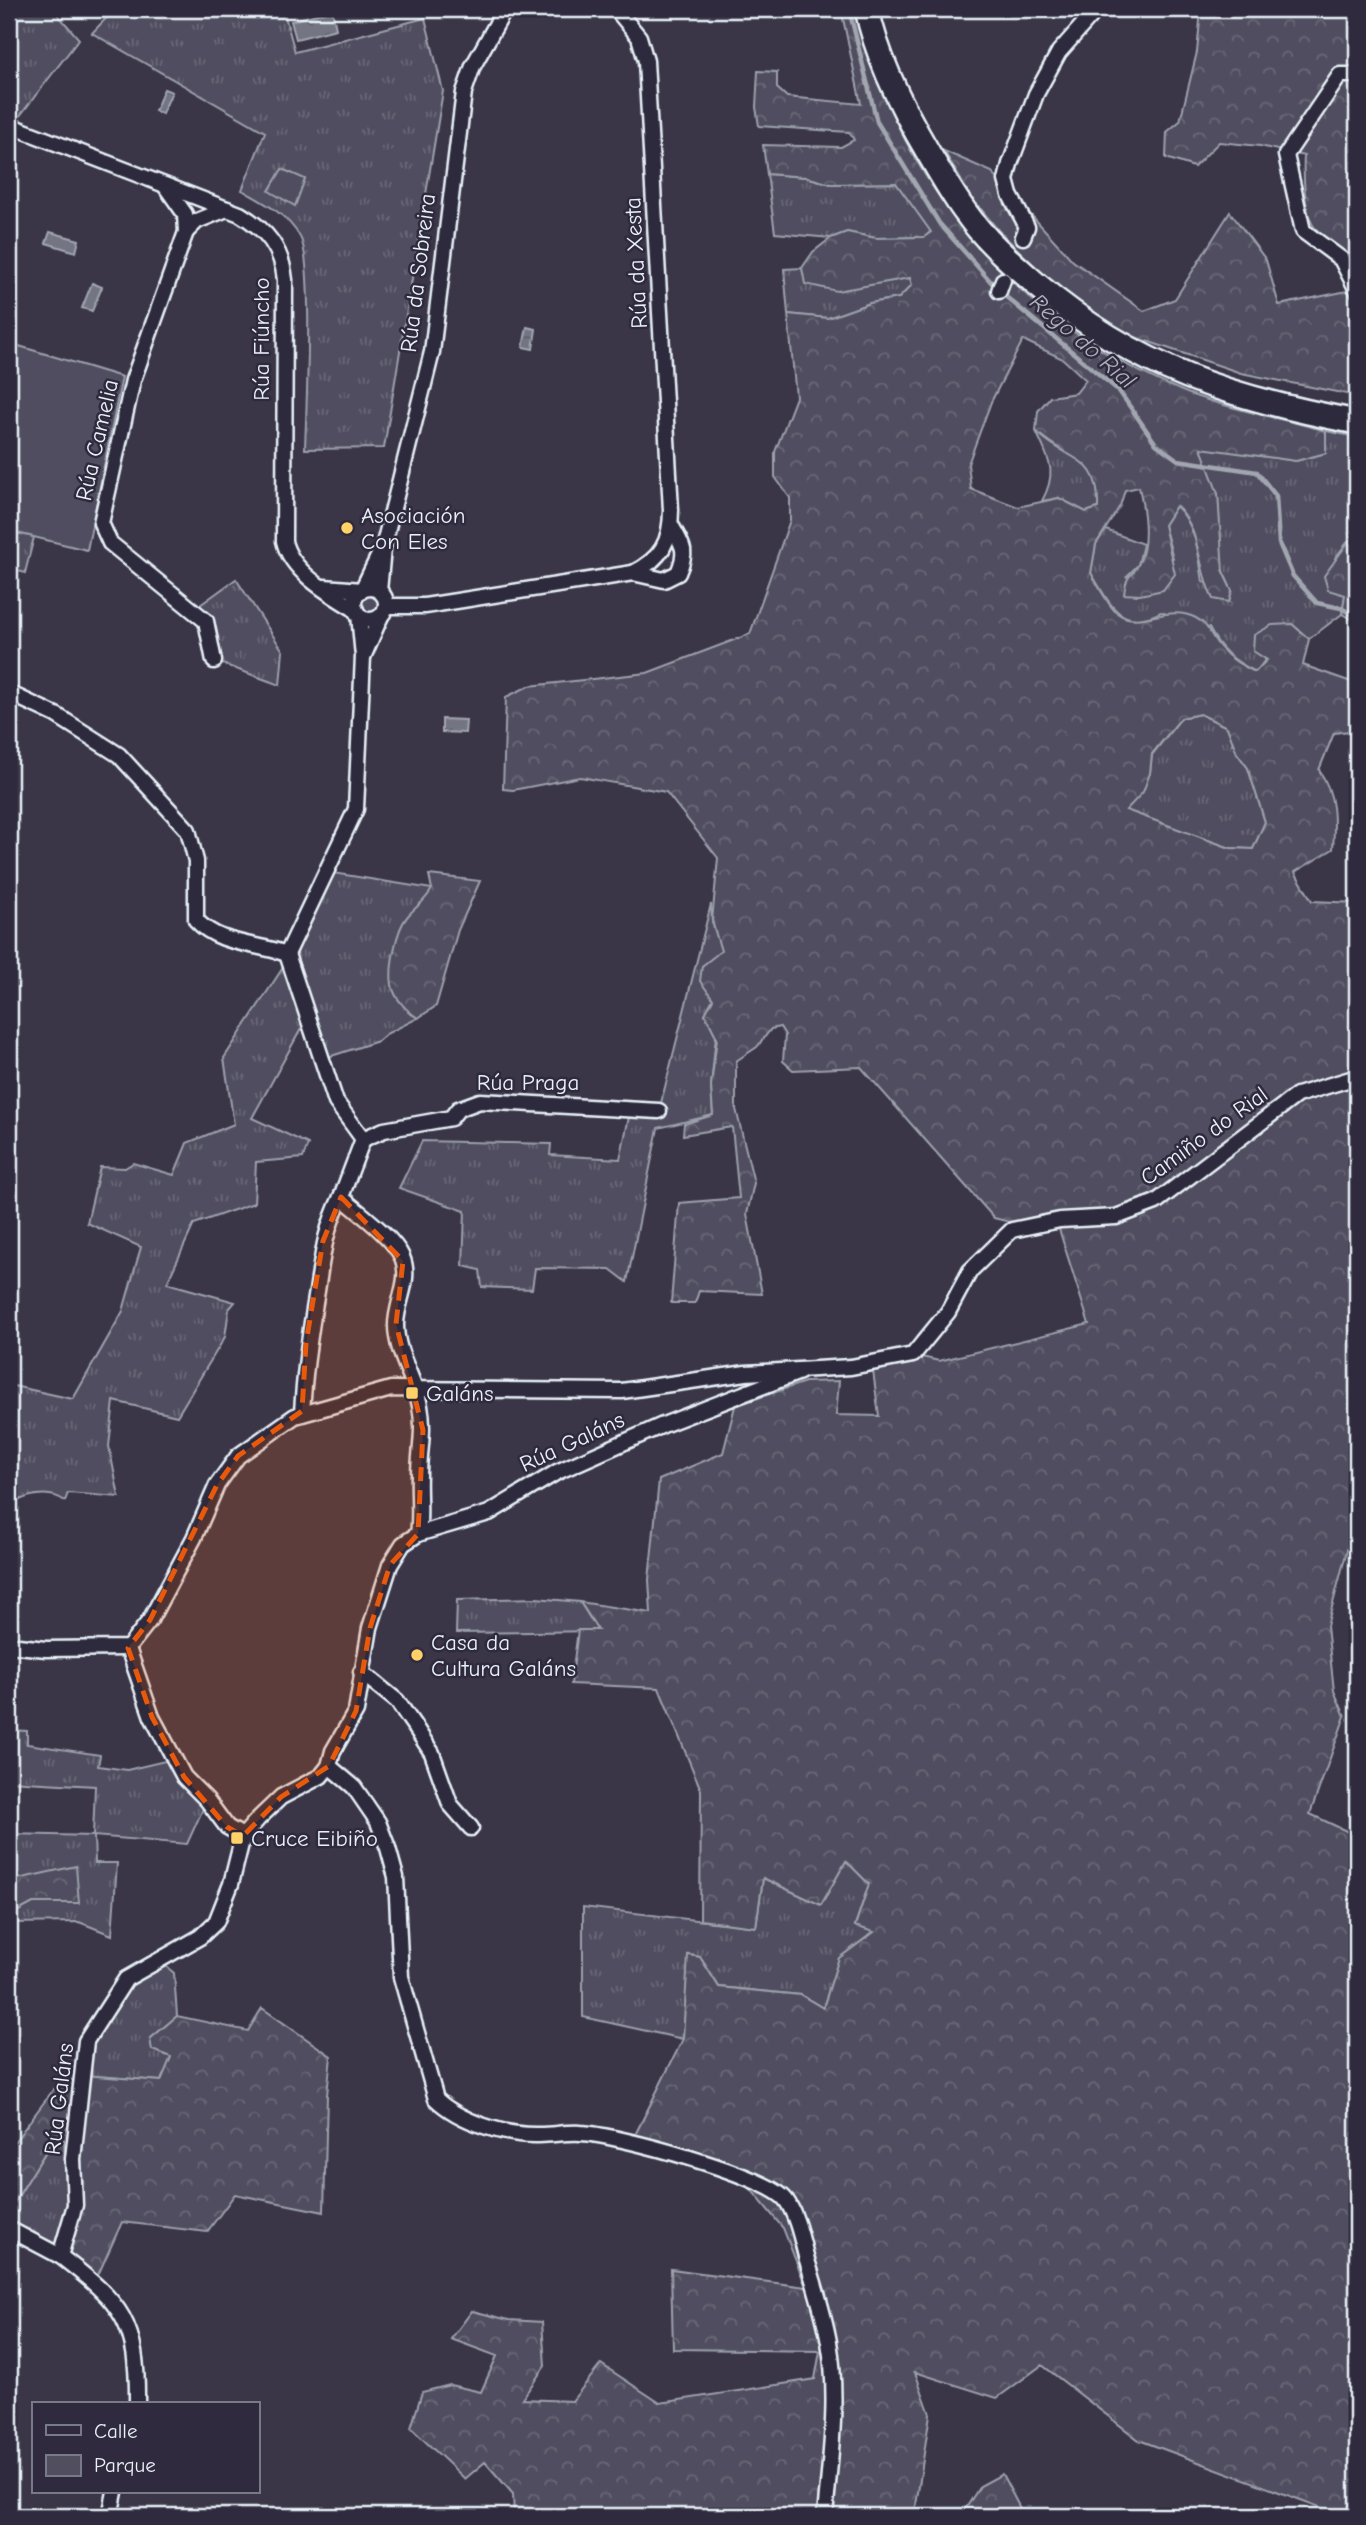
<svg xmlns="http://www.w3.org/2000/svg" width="1366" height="2525" viewBox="0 0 1366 2525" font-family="'Comic Neue',sans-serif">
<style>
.grass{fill:url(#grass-tufts);stroke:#9ca0ac;stroke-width:2}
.forest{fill:url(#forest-crowns);stroke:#9ca0ac;stroke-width:2;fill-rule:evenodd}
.green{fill:#504e5f;stroke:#9ca0ac;stroke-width:2}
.water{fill:url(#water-ripples);stroke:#a2a6b1;stroke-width:2}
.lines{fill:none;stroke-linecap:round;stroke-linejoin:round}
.stream{stroke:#a2a6b1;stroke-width:4.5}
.minor-casing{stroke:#e8f1f8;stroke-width:19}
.primary-casing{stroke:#e8f1f8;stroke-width:28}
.minor{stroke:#2f2a3d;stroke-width:14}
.primary{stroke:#2f2a3d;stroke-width:23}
.marked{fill:#e8590c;fill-opacity:0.2;stroke:#e8590c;stroke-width:5;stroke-dasharray:14 9;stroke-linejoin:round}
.poi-dot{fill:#ffd166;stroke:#2f2a3d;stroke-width:2.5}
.labels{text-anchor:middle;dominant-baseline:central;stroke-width:5;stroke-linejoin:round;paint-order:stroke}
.street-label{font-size:23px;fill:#e8f1f8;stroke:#2f2a3d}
.poi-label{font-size:23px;fill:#e8f1f8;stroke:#2f2a3d;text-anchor:start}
.water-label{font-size:24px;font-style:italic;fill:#aeb2bd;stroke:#2f2a3d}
</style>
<defs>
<pattern id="grass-tufts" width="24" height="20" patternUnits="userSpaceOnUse" patternTransform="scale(1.75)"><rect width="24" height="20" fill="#504e5f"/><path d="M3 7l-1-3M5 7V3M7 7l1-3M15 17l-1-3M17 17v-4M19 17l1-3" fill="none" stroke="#696877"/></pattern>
<pattern id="forest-crowns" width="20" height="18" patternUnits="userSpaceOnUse" patternTransform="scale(1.75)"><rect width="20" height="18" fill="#504e5f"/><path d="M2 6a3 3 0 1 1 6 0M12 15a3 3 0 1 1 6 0" fill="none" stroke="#696877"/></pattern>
<pattern id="water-ripples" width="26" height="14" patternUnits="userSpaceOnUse" patternTransform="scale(1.75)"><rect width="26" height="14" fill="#737482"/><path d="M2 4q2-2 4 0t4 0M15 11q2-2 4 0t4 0" fill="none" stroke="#5f6069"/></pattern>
</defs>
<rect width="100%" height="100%" fill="#3a3648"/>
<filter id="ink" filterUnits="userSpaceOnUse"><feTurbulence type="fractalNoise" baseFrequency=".0143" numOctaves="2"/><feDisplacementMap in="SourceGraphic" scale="14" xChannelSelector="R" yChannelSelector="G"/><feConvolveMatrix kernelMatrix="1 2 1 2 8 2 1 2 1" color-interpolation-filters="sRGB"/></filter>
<g filter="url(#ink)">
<g class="grass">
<path d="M 9,9 L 53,9 L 79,39 L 12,126 L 9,125 Z"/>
<path d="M 115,9 L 283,9 L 295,52 L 425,18 L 443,91 L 384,448 L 305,449 C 306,413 314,261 300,237 C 287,214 265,203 242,190 L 265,132 L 92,33 Z"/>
<path d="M 767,174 L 806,177 L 831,184 L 896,183 L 931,231 L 925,237 L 876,238 L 847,232 L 831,238 L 775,233 Z"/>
<path d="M 802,268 L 806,284 L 910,278 L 912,285 L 899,298 L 870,303 L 828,318 L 788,314 L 784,269 Z"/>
<path d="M 1036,431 C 1070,464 1100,453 1098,508 L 1086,512 L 1059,498 L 1042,501 C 1058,471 1049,460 1036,431 Z"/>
<path d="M 1326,431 L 1357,437 L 1357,530 L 1335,558 L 1345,595 L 1342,614 L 1309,639 L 1292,624 L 1256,672 C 1234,661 1220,650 1209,628 L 1161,612 C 1120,633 1110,603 1091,573 L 1096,544 L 1106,530 L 1143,544 L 1138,565 L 1126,577 L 1173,558 L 1164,525 L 1176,506 C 1196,524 1199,556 1203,582 L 1232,591 L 1222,569 L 1218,494 L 1200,447 L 1296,461 L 1326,453 Z"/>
<path d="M 9,531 L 34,537 L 25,573 L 9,568 Z"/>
<path d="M 236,579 L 283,651 L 280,685 L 214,661 L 198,615 L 200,605 Z"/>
<circle cx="370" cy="605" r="9"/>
<path d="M 1200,714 L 1227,727 L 1237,753 L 1248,768 L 1265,822 L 1253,849 L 1230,848 L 1125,810 L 1140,794 L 1150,773 L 1152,755 L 1181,718 Z"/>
<path d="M 327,872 L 432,889 L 408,1012 L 418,1018 L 386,1034 L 378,1041 L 322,1059 L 307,1018 L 252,1118 L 308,1144 L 303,1158 L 256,1162 L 254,1203 L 194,1224 L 167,1283 L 235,1302 L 229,1309 L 225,1337 L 177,1416 L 114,1401 L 109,1446 L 119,1497 L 68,1493 L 65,1501 C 49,1489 23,1495 9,1507 L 9,1385 L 73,1399 L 123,1311 L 141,1247 L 87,1223 L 100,1167 L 125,1168 L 133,1163 L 174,1175 L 187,1143 L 234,1124 L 224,1058 L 282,969 Z"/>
<path d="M 711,904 L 712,921 L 722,951 L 702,966 L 713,999 L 705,1014 L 716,1035 L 711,1086 L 713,1115 L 658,1128 L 627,1282 L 610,1269 L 535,1268 L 532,1289 L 482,1287 L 480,1270 L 463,1266 L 465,1211 L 399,1188 L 422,1141 L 551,1144 L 550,1155 L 620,1159 L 629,1117 L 659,1111 Z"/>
<path d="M 536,1598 L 580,1602 L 598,1631 L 456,1633 L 457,1600 Z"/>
<path d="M 9,1730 L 27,1731 L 27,1744 L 100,1755 L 98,1766 L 127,1770 L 169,1760 L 207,1800 L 187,1844 L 94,1836 L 95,1863 L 117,1863 L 112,1935 L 79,1922 L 9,1923 L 9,1916 L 33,1903 L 76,1867 L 9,1881 L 9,1834 L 93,1836 L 95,1786 L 9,1781 Z"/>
<path d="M 846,1860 L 869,1884 L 855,1925 L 875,1931 L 839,1958 L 823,2008 L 801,1995 L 719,1987 L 700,1957 L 689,1955 L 683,2039 L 583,2017 L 583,1907 L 756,1927 L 763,1878 L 821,1905 Z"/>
<path d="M 157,1959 L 174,1973 L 177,2016 L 150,2039 L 172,2057 L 161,2081 L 82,2075 L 86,2041 L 123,1982 Z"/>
<path d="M 65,2140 L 66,2182 L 75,2205 L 60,2256 L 9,2229 L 9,2211 L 51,2143 Z"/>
</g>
<g class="forest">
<path d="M 841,9 L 857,9 C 898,185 1019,326 1187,393 C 1231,410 1281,418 1326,431 L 1326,453 L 1296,461 L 1201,448 L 1218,494 L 1223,572 L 1232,591 L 1229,602 L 1213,599 C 1197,570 1202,529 1176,506 L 1164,525 L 1175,574 L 1163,590 L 1140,595 L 1124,594 C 1127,572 1130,580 1138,565 C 1150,543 1144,509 1139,487 L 1125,490 L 1120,506 L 1096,544 L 1091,573 C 1098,585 1105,600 1114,610 C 1135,633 1166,602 1196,618 C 1209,625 1211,637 1220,647 C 1230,659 1241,665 1255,672 L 1267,660 L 1253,651 L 1254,635 L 1272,625 L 1292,624 L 1309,639 L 1303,665 L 1357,684 L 1357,730 L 1334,733 L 1319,770 C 1336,795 1335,820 1333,849 L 1295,872 L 1312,901 L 1357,903 L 1357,1512 L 1327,1626 L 1334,1691 L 1345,1716 L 1310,1814 L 1357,1836 L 1357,2516 L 1344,2516 L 1139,2440 L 1042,2365 L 997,2398 L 915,2372 L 930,2414 L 915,2512 L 922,2516 L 514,2516 L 513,2494 L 485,2462 L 465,2479 L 411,2428 L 422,2392 L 450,2385 L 481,2392 L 497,2356 L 451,2339 L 472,2311 L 509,2320 L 542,2322 L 545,2366 L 522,2399 L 572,2401 L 601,2364 L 660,2403 L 815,2379 L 820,2351 L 673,2349 L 671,2269 L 806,2287 L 783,2228 L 750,2188 L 632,2141 L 683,2039 L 688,1955 L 700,1957 L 719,1987 L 801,1995 L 823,2008 L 839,1958 L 874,1932 L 855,1926 L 869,1884 L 846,1861 L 821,1905 L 763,1878 L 756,1927 L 700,1920 L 701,1790 L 659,1688 L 571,1684 L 578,1630 L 598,1630 L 580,1602 L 651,1613 L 649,1580 L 659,1480 L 723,1453 L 735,1406 L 805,1382 L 839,1381 L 836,1415 L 879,1416 L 872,1363 L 913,1355 L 939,1361 L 1089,1324 L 1059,1229 L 1012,1230 L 1010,1222 L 994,1218 L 861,1067 L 793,1070 L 783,1061 L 785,1035 L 780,1027 L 771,1029 L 757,1047 L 736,1061 L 736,1109 L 754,1183 L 747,1214 L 762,1294 L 699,1291 L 695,1303 L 671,1303 L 679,1203 L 739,1198 L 732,1127 L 683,1135 L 684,1124 L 713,1115 L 711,1086 L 717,1038 L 705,1014 L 713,999 L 700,981 L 702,966 L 721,951 L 712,921 L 718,858 L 666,792 L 580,777 L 513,790 L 503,789 L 506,697 L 529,686 L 647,673 L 750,634 L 790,520 L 790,498 L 775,477 L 775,452 L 796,397 L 788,314 L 828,318 L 870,303 L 899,298 L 912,285 L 910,278 L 837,291 L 805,284 L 802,268 L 813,252 L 831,238 L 847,232 L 876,238 L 924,237 L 931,232 L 896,183 L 831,184 L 806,177 L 767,174 L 763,145 L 841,147 L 854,140 L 849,132 L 759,126 L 756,107 L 758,71 L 777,72 L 777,88 L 787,97 L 861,104 ZM 1023,340 L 1063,359 L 1086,380 L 1076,393 L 1050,397 L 1038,411 L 1036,431 C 1070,464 1100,454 1098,508 L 1086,512 L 1059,498 L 1018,507 L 971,489 L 968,464 L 991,402 ZM 1200,714 L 1227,727 L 1237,753 L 1248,768 L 1265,822 L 1253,849 L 1230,848 L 1126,810 L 1143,792 L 1150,773 L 1152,754 L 1181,718 Z"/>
<path d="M 1357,9 L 1357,266 C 1346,250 1328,243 1315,228 C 1304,215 1303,173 1304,156 L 1260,146 L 1219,142 L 1194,167 L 1166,158 L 1167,132 L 1180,121 L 1197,52 L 1201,10 Z"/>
<path d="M 944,151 L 992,172 L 1073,261 L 1144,311 L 1175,299 L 1230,212 L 1266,260 L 1279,305 L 1357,289 L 1357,396 L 1241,373 L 1123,333 L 1052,283 L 998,230 L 971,197 Z"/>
<path d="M 1357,530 L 1357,622 L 1342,614 L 1345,595 L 1328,590 L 1324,576 Z"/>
<path d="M 429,875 L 480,881 L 458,930 L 436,1006 L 418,1018 C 408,1012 394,998 392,985 C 389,968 396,930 407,917 C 416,906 424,903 432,889 Z"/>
<path d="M 76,1866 L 79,1903 L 33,1903 L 9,1916 L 9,1881 Z"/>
<path d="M 262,2008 L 331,2056 L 327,2095 L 324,2212 L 235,2194 L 207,2232 L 122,2222 L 94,2284 L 60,2256 L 75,2205 L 66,2182 L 64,2140 L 51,2143 L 9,2211 L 9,2149 L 54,2089 L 82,2075 L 161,2081 L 171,2057 L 152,2050 L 150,2039 L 177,2016 L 248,2031 Z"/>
<path d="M 1002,2474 L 1024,2516 L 961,2516 L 980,2486 Z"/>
</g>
<g class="green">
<path d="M 282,169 L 305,179 L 295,206 L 269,191 Z"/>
<path d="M 9,343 L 122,377 L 87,550 L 9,531 Z"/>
</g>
<g class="water">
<path d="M 332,10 L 336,29 L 296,39 L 291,21 Z"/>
<path d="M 164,89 L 172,92 L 162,114 L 155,111 Z"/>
<path d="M 50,232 L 79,240 L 76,252 L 46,243 Z"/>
<path d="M 92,283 L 102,287 L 92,311 L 82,308 Z"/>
<path d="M 527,327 L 536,329 L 533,349 L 523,347 Z"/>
<path d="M 442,719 L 466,720 L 465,733 L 442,732 Z"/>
</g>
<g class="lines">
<path class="stream" d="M 849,9 L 877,122 L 939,223 L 999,291 L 1119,391 L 1156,444 L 1178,460 L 1257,472 L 1276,496 L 1279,543 L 1293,576 L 1317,603 L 1341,608 L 1357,617"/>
<g class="minor-casing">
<g id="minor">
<path d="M 1357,75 L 1340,75 L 1286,155 L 1303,231 L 1341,259 L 1357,290"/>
<path d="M 9,125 L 240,214 C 267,230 282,249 285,280 L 284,541 C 291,572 330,594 356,610"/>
<path d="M 166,187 L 185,214 L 186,232 L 133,380 L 101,523 L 110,543 L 206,621 L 214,661"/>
<path d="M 186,232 L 197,221 L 227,209"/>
<path d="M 1023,237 L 1027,227 L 1010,195 L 1006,180 L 1010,164 L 1036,94 L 1059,52 L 1097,9"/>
<path d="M 999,291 L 1003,280"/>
<path d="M 633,573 L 664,580 L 678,573 C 688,550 683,546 671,525"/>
<path d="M 324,587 L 362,590 L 380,553"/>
<circle cx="370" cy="604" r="16"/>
<path d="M 379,591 L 383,548 L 432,352 L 464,92 L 473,66 L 505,9"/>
<path d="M 386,606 L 425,606 L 633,573 C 661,559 671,542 671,510 L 646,61 L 639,37 L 616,9"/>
<path d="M 364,655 L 381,616"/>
<path d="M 9,693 L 56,715 L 119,755 L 188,830 L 196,861 L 196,920 C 219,945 255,943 287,954"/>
<path d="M 287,954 L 356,809 L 363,656 L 359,615"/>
<path d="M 363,1139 L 384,1130 L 451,1118 L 458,1109 L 480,1101 L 659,1111"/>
<path d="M 302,1414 C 304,1371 310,1332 317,1291 C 323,1253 324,1233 341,1197"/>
<path d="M 418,1534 L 489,1513 L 557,1472 L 663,1425 L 800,1372"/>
<path d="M 9,1645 L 46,1649 L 128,1648 L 150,1620 L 194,1538 L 217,1485 L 238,1456 L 295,1416 L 391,1389 L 622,1391 L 746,1373 L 851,1367 L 913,1355 L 948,1312 L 970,1271 L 1012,1230 L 1060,1220 L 1116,1217 L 1156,1202 L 1297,1095 L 1357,1077"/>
<path d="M 128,1648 L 152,1717 L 184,1777 L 207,1800 L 227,1827 L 243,1836"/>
<path d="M 361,1672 L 397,1701 L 417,1730 L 432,1753 L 450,1804 L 471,1828"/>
<path d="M 329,1766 L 354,1787 L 378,1822 L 388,1848 L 396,1877 L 401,1977 L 436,2099 C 460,2122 506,2136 539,2135 C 553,2135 567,2132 581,2133 C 615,2134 768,2176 786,2200 C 797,2215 802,2241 807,2260 C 815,2286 824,2314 829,2342 C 839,2398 830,2459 825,2516"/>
<path d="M 9,2229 L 60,2256"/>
<path d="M 137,2404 C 138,2322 123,2304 60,2256 L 75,2205 L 73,2159 L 86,2041 L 126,1979 L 200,1937 L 216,1922 L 231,1884 L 243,1836 L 258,1819 L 281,1797 L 321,1776 L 329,1766 L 333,1751 L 356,1711 L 370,1628 L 390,1565 L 403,1544 L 418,1534 C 421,1514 418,1495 419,1475 C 419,1452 425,1430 420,1406 C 415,1378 396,1354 396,1325 C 396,1302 412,1279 402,1257 C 393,1237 358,1212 341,1197 L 363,1139 L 336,1102 L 287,954"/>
<path d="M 110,2516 L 115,2492"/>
</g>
</g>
<g class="primary-casing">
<path id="primary" d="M 867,9 C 877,59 903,110 929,154 C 941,174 952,194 966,213 C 985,240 1011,262 1036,284 C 1137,369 1230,398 1357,422"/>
</g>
<use href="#minor" class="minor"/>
<use href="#primary" class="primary"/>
</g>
</g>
<path class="marked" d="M 341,1197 L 403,1261 L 396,1324 L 423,1430 L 418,1534 L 390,1565 L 370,1628 L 356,1711 L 329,1766 L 281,1797 L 243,1836 L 227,1827 L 184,1777 L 152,1717 L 128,1648 L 150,1620 L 217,1485 L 238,1456 L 302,1411 L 306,1343 L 323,1241 Z"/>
<g class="poi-dot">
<circle cx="347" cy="528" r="7"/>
<rect x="405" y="1386" width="14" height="14" rx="3.5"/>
<circle cx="417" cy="1655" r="7"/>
<rect x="230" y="1831" width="14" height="14" rx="3.5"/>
</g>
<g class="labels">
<g class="street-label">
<text transform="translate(636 263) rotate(-93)">Rúa da Xesta</text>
<text transform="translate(418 273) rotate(-83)">Rúa da Sobreira</text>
<text transform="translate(261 339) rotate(-90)">Rúa Fiúncho</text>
<text transform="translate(97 440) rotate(-77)">Rúa Camelia</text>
<text x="528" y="1082">Rúa Praga</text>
<text transform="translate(1204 1136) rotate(-36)">Camiño do Rial</text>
<text transform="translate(572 1442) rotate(-25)">Rúa Galáns</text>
<text transform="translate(59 2099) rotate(-83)">Rúa Galáns</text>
</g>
<g class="poi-label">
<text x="361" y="515">Asociación<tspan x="361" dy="26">Con Eles</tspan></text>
<text x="426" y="1393">Galáns</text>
<text x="431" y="1642">Casa da<tspan x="431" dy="26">Cultura Galáns</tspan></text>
<text x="251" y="1838">Cruce Eibiño</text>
</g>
<g class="water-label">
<text transform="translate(1083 341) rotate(41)">Rego do Rial</text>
</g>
</g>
<rect width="1366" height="2525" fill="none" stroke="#2f2a3d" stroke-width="35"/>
<rect x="18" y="18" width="1331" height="2490" fill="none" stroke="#e8f1f8" stroke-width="2.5" filter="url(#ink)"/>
<rect x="32" y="2402" width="228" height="91" fill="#2f2a3d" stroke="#797a88" stroke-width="2"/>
<rect x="46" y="2425" width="35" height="10" fill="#2f2a3d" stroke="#797a88" stroke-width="2"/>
<text x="94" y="2438" font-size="21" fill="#e8f1f8">Calle</text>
<rect x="46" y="2455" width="35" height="21" fill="#504e5f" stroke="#797a88" stroke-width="2"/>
<text x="94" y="2472" font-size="21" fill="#e8f1f8">Parque</text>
</svg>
